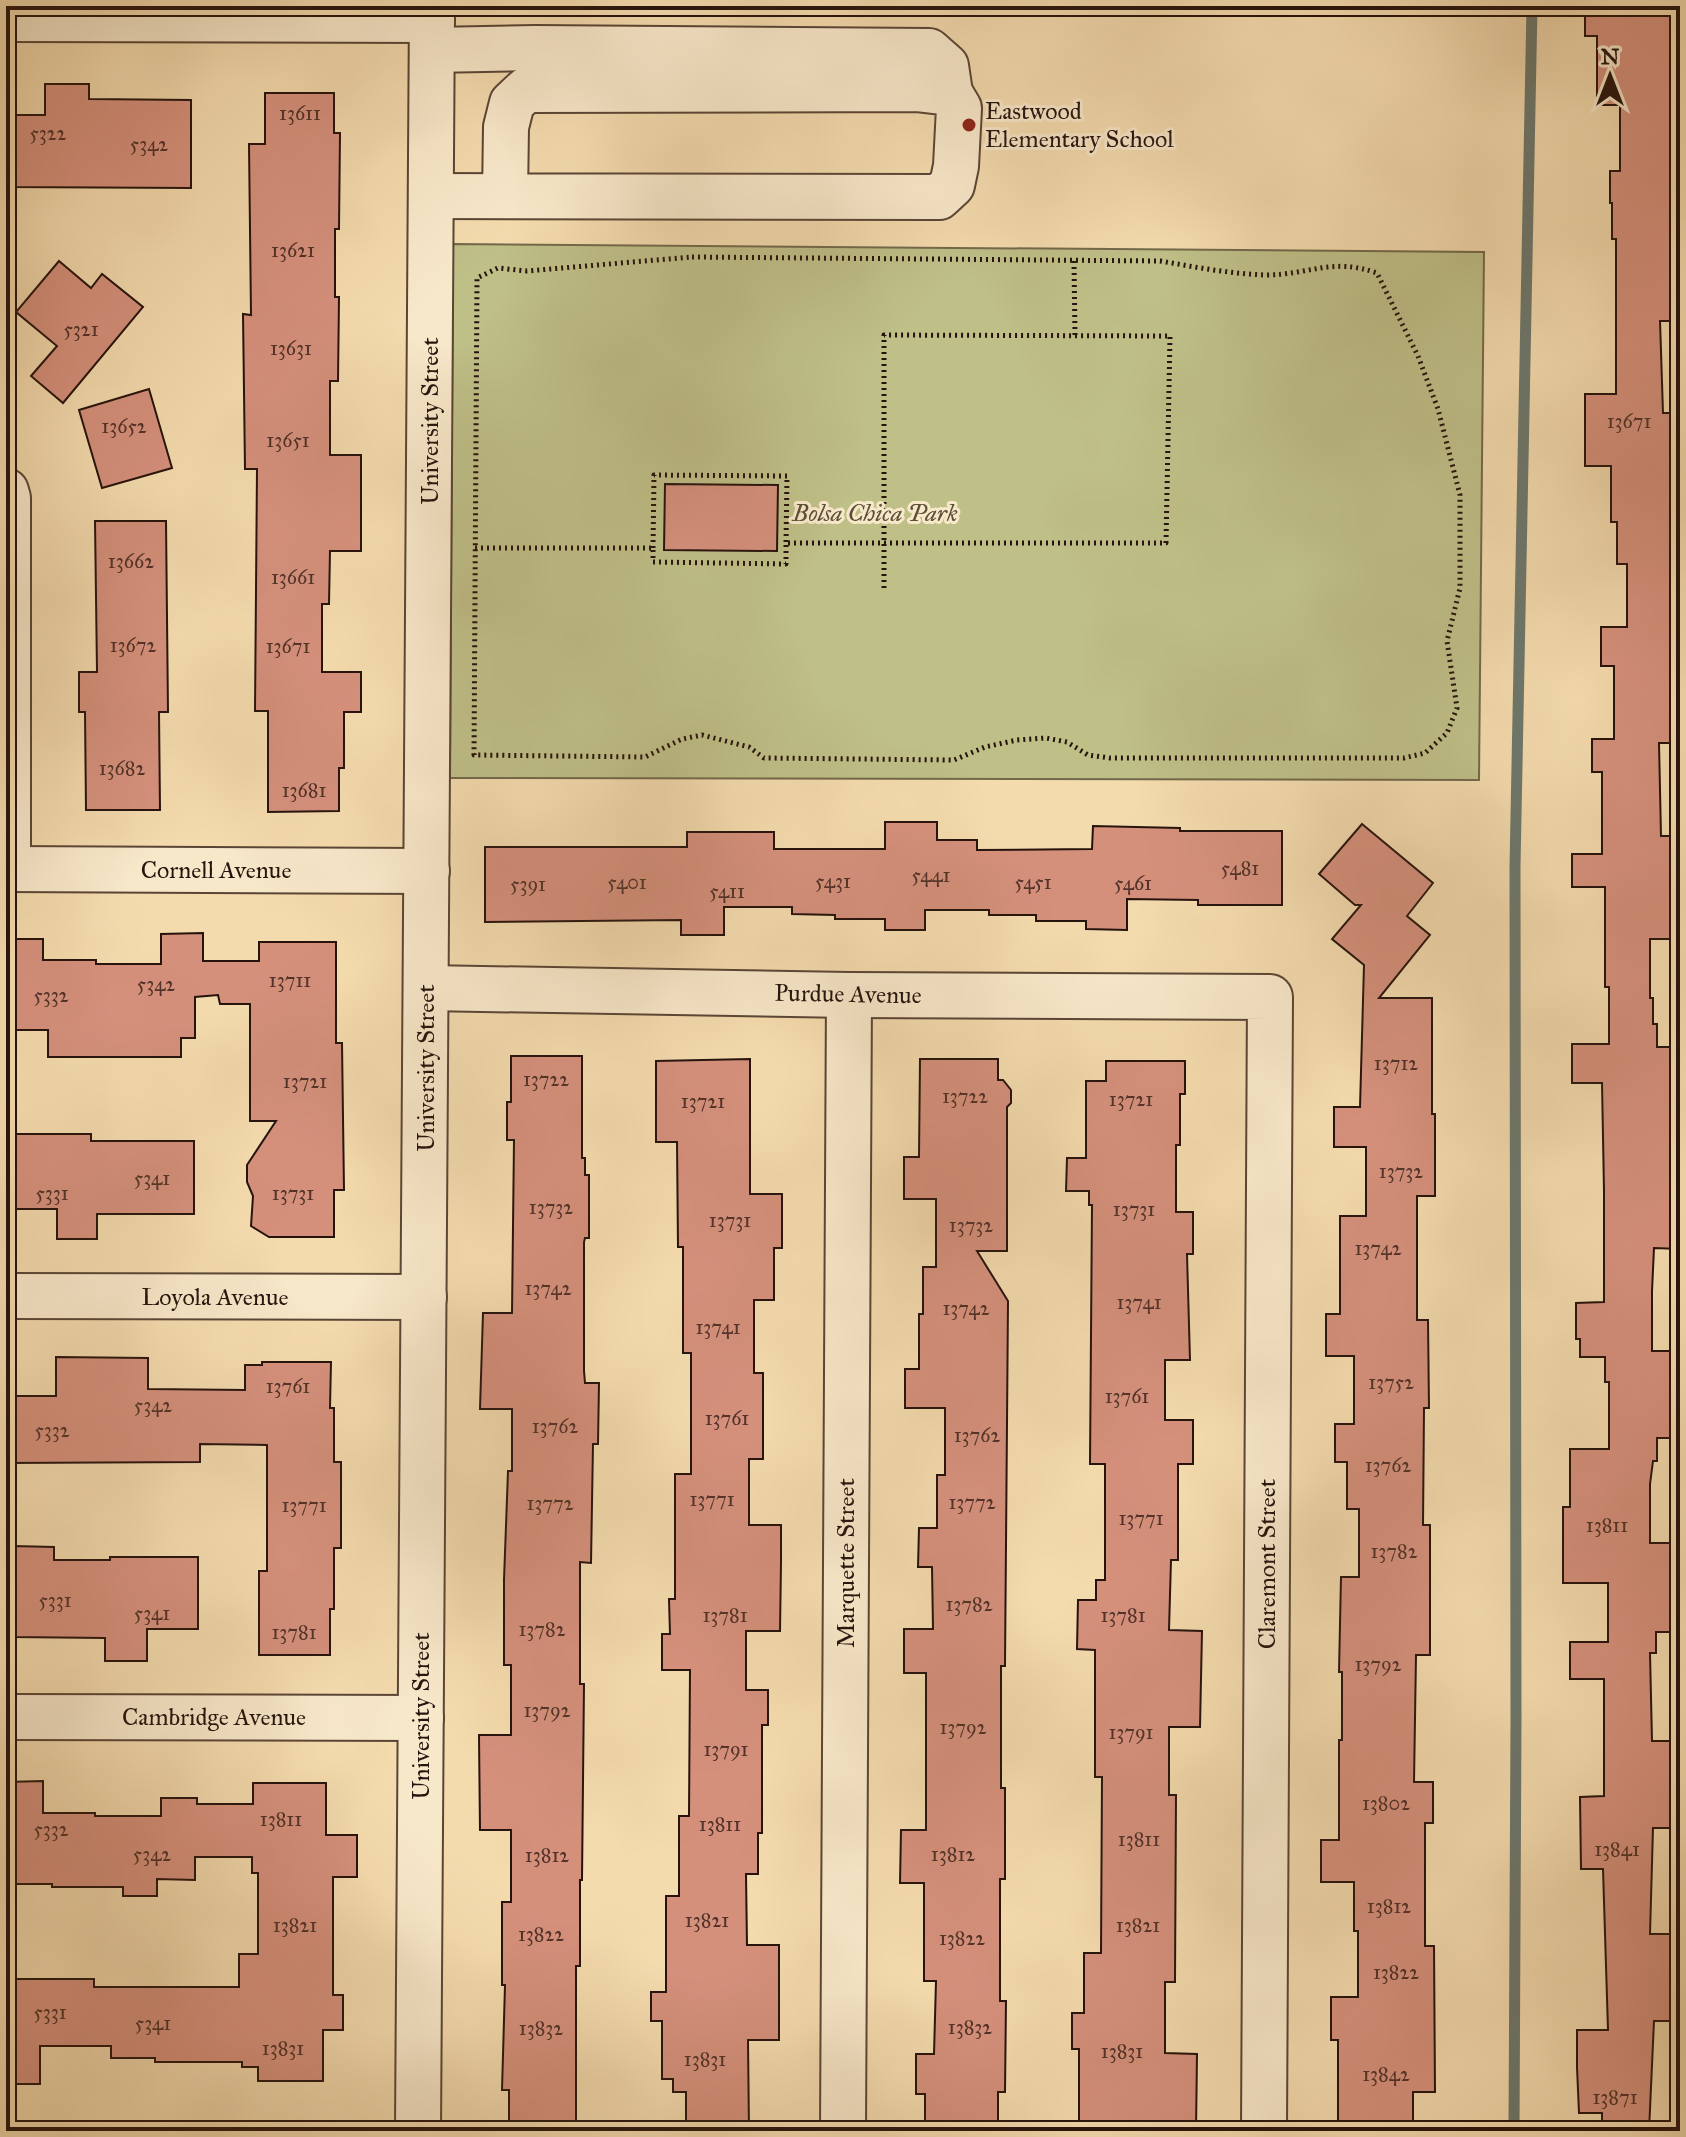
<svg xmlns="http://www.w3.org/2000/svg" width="1686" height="2137" viewBox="0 0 1686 2137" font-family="'IM FELL Great Primer',serif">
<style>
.green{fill:#bfbf88;stroke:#72694a;stroke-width:2}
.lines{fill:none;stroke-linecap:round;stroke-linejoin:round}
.stream{stroke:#6d786d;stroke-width:11}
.building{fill:#d5907c;stroke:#26130d;stroke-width:2}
.minor-casing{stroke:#5a4535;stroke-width:48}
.path{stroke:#26130d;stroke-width:5;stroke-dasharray:2 4;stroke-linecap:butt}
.minor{stroke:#f8e8ca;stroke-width:44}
.poi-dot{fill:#8f2418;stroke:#f8e8ca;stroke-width:3}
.labels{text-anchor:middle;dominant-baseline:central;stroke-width:6;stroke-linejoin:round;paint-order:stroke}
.number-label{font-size:20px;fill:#523229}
.poi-label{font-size:24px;fill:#26130d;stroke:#f8e8ca;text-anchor:start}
.street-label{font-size:24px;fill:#26130d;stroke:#f8e8ca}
.park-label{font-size:24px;font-style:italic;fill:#5c4f38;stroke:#f8e8ca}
</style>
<rect width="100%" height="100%" fill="#f4dbae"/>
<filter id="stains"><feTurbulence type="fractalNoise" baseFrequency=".0025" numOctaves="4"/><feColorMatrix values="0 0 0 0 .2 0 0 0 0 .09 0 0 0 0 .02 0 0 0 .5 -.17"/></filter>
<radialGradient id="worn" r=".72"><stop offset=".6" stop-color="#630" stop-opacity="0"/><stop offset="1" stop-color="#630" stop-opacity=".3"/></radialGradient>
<path class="green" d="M 453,244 L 1484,252 L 1479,780 L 450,778 Z"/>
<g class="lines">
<path class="stream" d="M 1514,2131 L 1516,1719 L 1515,867 L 1532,6"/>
</g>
<g class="building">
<path d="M 1585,6 L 1674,6 L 1674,11 L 1680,11 L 1680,147 L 1674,147 L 1674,213 L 1680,213 L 1680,307 L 1674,307 L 1674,321 L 1660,321 L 1663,413 L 1673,413 L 1673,428 L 1680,428 L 1680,728 L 1671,728 L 1671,743 L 1659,743 L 1661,836 L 1670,836 L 1670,850 L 1680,851 L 1680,939 L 1650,939 L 1650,998 L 1653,998 L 1653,1024 L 1657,1024 L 1657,1047 L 1680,1047 L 1680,1249 L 1654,1248 L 1652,1291 L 1652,1351 L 1680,1351 L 1680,1438 L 1657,1438 L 1657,1461 L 1653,1461 L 1650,1484 L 1650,1543 L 1680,1543 L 1680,1632 L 1656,1632 L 1656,1653 L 1650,1653 L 1652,1741 L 1680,1741 L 1680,1828 L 1653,1828 L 1650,1934 L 1680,1934 L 1680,2021 L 1654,2021 L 1649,2131 L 1602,2131 L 1602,2113 L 1579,2113 L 1577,2067 L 1577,2030 L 1608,2030 L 1603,1869 L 1581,1869 L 1580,1797 L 1604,1796 L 1604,1679 L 1570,1679 L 1570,1642 L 1608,1642 L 1608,1583 L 1563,1583 L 1563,1507 L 1570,1507 L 1570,1449 L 1609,1449 L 1609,1382 L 1605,1382 L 1605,1357 L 1580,1357 L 1580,1339 L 1576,1339 L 1576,1303 L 1604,1302 L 1604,1191 L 1602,1083 L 1572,1083 L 1572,1044 L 1609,1044 L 1609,987 L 1605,987 L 1605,887 L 1572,887 L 1572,854 L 1602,854 L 1602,772 L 1592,772 L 1592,739 L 1614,739 L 1614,666 L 1601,666 L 1601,627 L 1627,627 L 1627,564 L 1617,564 L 1617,522 L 1611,522 L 1611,466 L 1585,466 L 1585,394 L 1616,394 L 1616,239 L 1612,239 L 1612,203 L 1610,203 L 1610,171 L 1620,171 L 1620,105 L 1597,105 L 1597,36 L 1585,36 Z"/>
<path d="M 45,84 L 89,84 L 89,99 L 191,100 L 191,188 L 6,187 L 6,115 L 45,115 Z"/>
<path d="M 265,93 L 334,93 L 334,133 L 340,133 L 339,229 L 335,229 L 335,297 L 339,297 L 338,381 L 330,381 L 330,455 L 361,455 L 361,551 L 330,551 L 329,604 L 322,604 L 322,672 L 361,672 L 361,712 L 344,712 L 344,768 L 339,768 L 339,811 L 268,812 L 268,711 L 255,711 L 257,469 L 245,469 L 243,314 L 251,315 L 249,144 L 265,144 Z"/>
<path d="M 59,261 L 91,288 L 102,274 L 143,307 L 63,403 L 31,376 L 57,346 L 16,312 Z"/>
<path d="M 149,389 L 172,468 L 102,488 L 79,410 Z"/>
<path d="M 665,484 L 778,485 L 777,551 L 664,550 Z"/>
<path d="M 95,521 L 166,521 L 168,712 L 159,712 L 160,810 L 86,810 L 85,712 L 79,712 L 79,672 L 97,672 Z"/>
<path d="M 885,822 L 937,822 L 937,840 L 977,840 L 977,850 L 1092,849 L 1093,826 L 1180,828 L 1180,831 L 1282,831 L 1282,905 L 1198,905 L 1198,900 L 1127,899 L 1127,930 L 1086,929 L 1086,921 L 1036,921 L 1036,915 L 989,915 L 989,910 L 925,910 L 925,930 L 885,930 L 885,919 L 835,919 L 835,915 L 792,914 L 792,907 L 724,907 L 724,935 L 681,935 L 681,920 L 485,922 L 485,847 L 687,847 L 687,832 L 774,832 L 774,849 L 885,849 Z"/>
<path d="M 1362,824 L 1433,883 L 1407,916 L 1430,935 L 1379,998 L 1432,998 L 1432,1114 L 1435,1114 L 1435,1196 L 1417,1196 L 1417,1320 L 1428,1320 L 1429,1408 L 1424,1408 L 1423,1525 L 1430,1525 L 1430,1655 L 1416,1655 L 1414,1782 L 1433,1782 L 1433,1823 L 1425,1823 L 1425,1946 L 1434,1946 L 1435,2092 L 1413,2092 L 1413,2131 L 1338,2131 L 1338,2040 L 1331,2040 L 1331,1997 L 1358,1997 L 1358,1931 L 1354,1931 L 1354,1882 L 1321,1882 L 1321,1840 L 1339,1840 L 1339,1740 L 1342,1740 L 1342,1672 L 1339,1672 L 1341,1577 L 1359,1577 L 1359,1509 L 1347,1509 L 1347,1462 L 1335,1462 L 1335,1424 L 1354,1424 L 1354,1356 L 1326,1356 L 1326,1314 L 1340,1314 L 1340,1216 L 1366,1216 L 1366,1147 L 1334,1147 L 1334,1107 L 1360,1107 L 1364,965 L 1332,939 L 1361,905 L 1355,905 L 1319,874 Z"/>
<path d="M 203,933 L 203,961 L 259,961 L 259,942 L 336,942 L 336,1043 L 342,1043 L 344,1190 L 334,1190 L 334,1237 L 269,1237 L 251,1226 L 253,1196 L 247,1182 L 247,1165 L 276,1121 L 250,1121 L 250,1004 L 220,1004 L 218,995 L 195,997 L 195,1038 L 181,1038 L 181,1057 L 48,1057 L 48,1030 L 6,1030 L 6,939 L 43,939 L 43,960 L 96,960 L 96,964 L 161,964 L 161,934 Z"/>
<path d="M 511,1056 L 582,1056 L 582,1158 L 585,1158 L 585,1175 L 589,1175 L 589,1238 L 585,1238 L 584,1242 L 584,1371 L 585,1383 L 599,1383 L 598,1444 L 593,1444 L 591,1563 L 580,1562 L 580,1684 L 584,1684 L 582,1880 L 580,1880 L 580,1966 L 576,1966 L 576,2131 L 509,2131 L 509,2090 L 502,2090 L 505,1985 L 502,1985 L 502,1902 L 511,1902 L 511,1830 L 480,1830 L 479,1735 L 511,1735 L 511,1665 L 504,1665 L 504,1580 L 508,1471 L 512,1471 L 512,1409 L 480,1409 L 483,1313 L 512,1313 L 514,1140 L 507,1140 L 507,1102 L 511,1102 Z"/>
<path d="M 750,1059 L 750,1194 L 782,1194 L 782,1248 L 774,1248 L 774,1300 L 754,1300 L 754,1373 L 763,1373 L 763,1459 L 749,1459 L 749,1525 L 781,1525 L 781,1562 L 780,1631 L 746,1631 L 746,1690 L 768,1690 L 768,1725 L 762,1725 L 762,1833 L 758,1833 L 758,1874 L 746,1874 L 747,1945 L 779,1945 L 779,2040 L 748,2040 L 749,2131 L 686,2131 L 686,2092 L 673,2092 L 673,2079 L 662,2079 L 662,2021 L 651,2021 L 651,1992 L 666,1992 L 666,1896 L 679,1896 L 679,1816 L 689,1816 L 690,1670 L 662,1670 L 662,1634 L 670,1634 L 669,1599 L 675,1599 L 675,1474 L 691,1474 L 691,1353 L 683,1353 L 683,1247 L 678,1247 L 677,1142 L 656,1142 L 656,1061 Z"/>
<path d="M 920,1059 L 998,1059 L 998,1080 L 1003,1080 L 1011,1090 L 1011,1103 L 1007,1107 L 1007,1251 L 977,1251 L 1008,1301 L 1005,1666 L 1001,1666 L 1001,1788 L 1005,1788 L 1005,1879 L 1000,1879 L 1000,2001 L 1006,2001 L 1005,2092 L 998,2092 L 998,2131 L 925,2131 L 925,2094 L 916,2094 L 916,2054 L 934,2054 L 936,1981 L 924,1981 L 924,1883 L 900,1883 L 901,1830 L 926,1830 L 926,1673 L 904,1673 L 904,1629 L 933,1629 L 932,1567 L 918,1567 L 919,1528 L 937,1528 L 937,1475 L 945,1475 L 945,1408 L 905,1408 L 905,1369 L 919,1369 L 919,1314 L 923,1314 L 923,1267 L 936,1267 L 936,1199 L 904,1199 L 904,1157 L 919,1157 Z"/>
<path d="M 1106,1061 L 1185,1061 L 1185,1094 L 1180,1094 L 1180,1145 L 1176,1145 L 1176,1212 L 1193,1212 L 1193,1254 L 1187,1254 L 1190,1360 L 1165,1360 L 1165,1420 L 1193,1420 L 1193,1464 L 1178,1464 L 1178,1560 L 1171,1560 L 1169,1630 L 1202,1631 L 1200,1727 L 1169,1727 L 1169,1795 L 1176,1795 L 1175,1982 L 1165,1982 L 1165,2053 L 1197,2054 L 1196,2131 L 1079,2131 L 1079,2049 L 1072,2049 L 1072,2013 L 1084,2013 L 1084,1953 L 1101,1953 L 1102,1777 L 1095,1777 L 1095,1650 L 1077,1649 L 1078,1600 L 1096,1600 L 1096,1580 L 1105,1580 L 1105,1464 L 1090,1464 L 1092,1205 L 1089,1205 L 1089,1191 L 1066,1191 L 1067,1158 L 1086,1158 L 1086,1081 L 1106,1081 Z"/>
<path d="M 6,1134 L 91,1134 L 91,1141 L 194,1141 L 194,1214 L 97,1214 L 97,1239 L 57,1239 L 57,1209 L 6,1209 Z"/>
<path d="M 56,1357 L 148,1358 L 148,1389 L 245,1390 L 245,1365 L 262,1365 L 262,1362 L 331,1362 L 330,1408 L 334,1408 L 334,1462 L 341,1462 L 341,1548 L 334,1548 L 334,1609 L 330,1609 L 330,1655 L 259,1655 L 259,1571 L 267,1571 L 267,1445 L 200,1444 L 200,1462 L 6,1463 L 6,1396 L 56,1396 Z"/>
<path d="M 13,1546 L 54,1547 L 54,1560 L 110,1560 L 110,1557 L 198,1557 L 198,1629 L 147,1629 L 147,1661 L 105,1661 L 105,1638 L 13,1637 Z"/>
<path d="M 43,1781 L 43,1813 L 95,1813 L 95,1816 L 161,1816 L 161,1798 L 197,1798 L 197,1804 L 253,1804 L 253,1783 L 326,1783 L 326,1835 L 357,1835 L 357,1877 L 333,1877 L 333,1995 L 343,1995 L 343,2030 L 323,2030 L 323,2081 L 258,2081 L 258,2067 L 242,2067 L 242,2062 L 155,2062 L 155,2058 L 111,2058 L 111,2046 L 40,2046 L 40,2084 L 6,2084 L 6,1979 L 94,1979 L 94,1987 L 239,1987 L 239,1954 L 258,1954 L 258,1873 L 252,1873 L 252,1857 L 195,1857 L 195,1880 L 157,1879 L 157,1896 L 123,1896 L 123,1887 L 52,1887 L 52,1884 L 6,1884 L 6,1782 Z"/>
</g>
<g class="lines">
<g class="minor-casing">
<g id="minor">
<path d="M 6,19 L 432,20"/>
<path d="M 432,50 L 535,48 L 929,51 L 946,66 L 950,93"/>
<path d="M 431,196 L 939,197 L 952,185 L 956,166 L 959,108 L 950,93 L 916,89 L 526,90 L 512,103 L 506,127 L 505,196"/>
<path d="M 6,491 L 8,498 L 8,869"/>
<path d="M 6,869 L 427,871"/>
<path d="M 426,988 L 849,995 L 1270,997 L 1264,2131"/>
<path d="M 6,1296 L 424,1297"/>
<path d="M 6,1717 L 421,1718"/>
<path d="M 418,2131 L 432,6"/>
<path d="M 843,2131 L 849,995"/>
</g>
</g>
<g class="path">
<path d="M 692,257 L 1160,261 C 1195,267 1231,274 1266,275 C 1309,275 1331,257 1377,273 L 1418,356 L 1438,409 L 1460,495 L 1460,588 L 1447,641 L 1457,708 L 1447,733 L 1425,753 L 1404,758 L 1110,758 L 1088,755 L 1067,742 L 1046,738 L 1017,740 L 985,747 L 954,760 L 764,758 L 749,747 L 702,735 L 682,739 L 645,757 L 474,755 L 477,278 L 498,268 L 527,271 Z"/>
<path d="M 1074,261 L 1075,336"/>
<path d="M 475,548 L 653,548 L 653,562 L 786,564 L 786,543 L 1166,543 L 1170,336 L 884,335 L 884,589"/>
<path d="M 653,548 L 654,475 L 787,476 L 786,543"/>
</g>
<use href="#minor" class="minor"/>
</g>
<circle class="poi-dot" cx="969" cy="125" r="8"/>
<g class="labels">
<g class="number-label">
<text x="300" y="113">13611</text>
<text x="48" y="133">5322</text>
<text x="149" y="144">5342</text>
<text x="293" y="250">13621</text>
<text x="81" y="329">5321</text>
<text x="291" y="348">13631</text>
<text x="1629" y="421">13671</text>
<text x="124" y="426">13652</text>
<text x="288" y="440">13651</text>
<text x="131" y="561">13662</text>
<text x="293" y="577">13661</text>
<text x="133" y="645">13672</text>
<text x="288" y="646">13671</text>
<text x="122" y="768">13682</text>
<text x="304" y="790">13681</text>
<text x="1240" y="868">5481</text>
<text x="931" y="875">5441</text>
<text x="833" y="881">5431</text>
<text x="627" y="882">5401</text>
<text x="1033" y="882">5451</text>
<text x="1133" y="883">5461</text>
<text x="528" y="884">5391</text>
<text x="727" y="891">5411</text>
<text x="290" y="980">13711</text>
<text x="156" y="984">5342</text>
<text x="51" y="995">5332</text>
<text x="1396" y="1063">13712</text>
<text x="546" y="1079">13722</text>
<text x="305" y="1081">13721</text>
<text x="965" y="1096">13722</text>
<text x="1131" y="1099">13721</text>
<text x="703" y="1101">13721</text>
<text x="1401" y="1171">13732</text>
<text x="152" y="1178">5341</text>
<text x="52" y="1193">5331</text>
<text x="293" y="1193">13731</text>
<text x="551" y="1207">13732</text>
<text x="1134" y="1209">13731</text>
<text x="730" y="1220">13731</text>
<text x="971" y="1225">13732</text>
<text x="1378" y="1248">13742</text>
<text x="548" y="1288">13742</text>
<text x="1139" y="1302">13741</text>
<text x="966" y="1308">13742</text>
<text x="718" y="1327">13741</text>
<text x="1391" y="1382">13752</text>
<text x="288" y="1386">13761</text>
<text x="1127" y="1396">13761</text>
<text x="153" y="1405">5342</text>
<text x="727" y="1418">13761</text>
<text x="555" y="1426">13762</text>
<text x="52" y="1430">5332</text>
<text x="977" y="1435">13762</text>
<text x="1388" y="1465">13762</text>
<text x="712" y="1499">13771</text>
<text x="972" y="1502">13772</text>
<text x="550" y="1503">13772</text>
<text x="304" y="1505">13771</text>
<text x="1141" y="1518">13771</text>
<text x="1607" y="1525">13811</text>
<text x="1394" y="1551">13782</text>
<text x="55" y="1600">5331</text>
<text x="969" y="1604">13782</text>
<text x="152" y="1613">5341</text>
<text x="725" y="1615">13781</text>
<text x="1123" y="1615">13781</text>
<text x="542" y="1629">13782</text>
<text x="294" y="1632">13781</text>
<text x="1378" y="1664">13792</text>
<text x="547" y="1710">13792</text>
<text x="963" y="1727">13792</text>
<text x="1131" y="1732">13791</text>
<text x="726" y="1749">13791</text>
<text x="1386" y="1803">13802</text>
<text x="281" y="1819">13811</text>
<text x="720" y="1824">13811</text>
<text x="51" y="1829">5332</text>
<text x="1139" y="1839">13811</text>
<text x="1617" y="1849">13841</text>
<text x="152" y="1854">5342</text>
<text x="953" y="1854">13812</text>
<text x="547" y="1855">13812</text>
<text x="1389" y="1906">13812</text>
<text x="707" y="1920">13821</text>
<text x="295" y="1925">13821</text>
<text x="1138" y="1925">13821</text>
<text x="541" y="1934">13822</text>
<text x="962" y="1938">13822</text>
<text x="1396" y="1972">13822</text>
<text x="50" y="2012">5331</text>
<text x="153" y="2023">5341</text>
<text x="970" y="2027">13832</text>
<text x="541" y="2028">13832</text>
<text x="283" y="2048">13831</text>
<text x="1122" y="2051">13831</text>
<text x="705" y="2059">13831</text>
<text x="1386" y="2074">13842</text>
<text x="1615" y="2097">13871</text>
</g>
<g class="poi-label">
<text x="985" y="111">Eastwood<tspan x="985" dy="28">Elementary School</tspan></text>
</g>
<g class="street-label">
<text transform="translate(430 421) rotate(-90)">University Street</text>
<text x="216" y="870">Cornell Avenue</text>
<text transform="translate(848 994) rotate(1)">Purdue Avenue</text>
<text transform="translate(426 1068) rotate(-90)">University Street</text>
<text x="215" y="1297">Loyola Avenue</text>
<text transform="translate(846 1563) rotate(-90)">Marquette Street</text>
<text transform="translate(1267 1564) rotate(-90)">Claremont Street</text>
<text transform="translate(421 1716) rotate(-90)">University Street</text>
<text x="214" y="1717">Cambridge Avenue</text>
</g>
<g class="park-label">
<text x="875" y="513">Bolsa Chica Park</text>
</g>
</g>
<rect width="1686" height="2137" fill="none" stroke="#f4dbae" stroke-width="32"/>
<rect x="8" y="8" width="1670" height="2121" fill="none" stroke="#26130d" stroke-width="4"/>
<rect x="16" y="16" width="1654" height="2105" fill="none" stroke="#26130d" stroke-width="2"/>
<g transform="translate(1610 76)" stroke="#f8e8ca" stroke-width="6" paint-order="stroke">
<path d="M0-6L14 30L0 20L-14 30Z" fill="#26130d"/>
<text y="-12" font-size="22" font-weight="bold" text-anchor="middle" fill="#26130d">N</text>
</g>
<rect width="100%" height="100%" filter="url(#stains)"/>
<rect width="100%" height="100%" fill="url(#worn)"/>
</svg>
